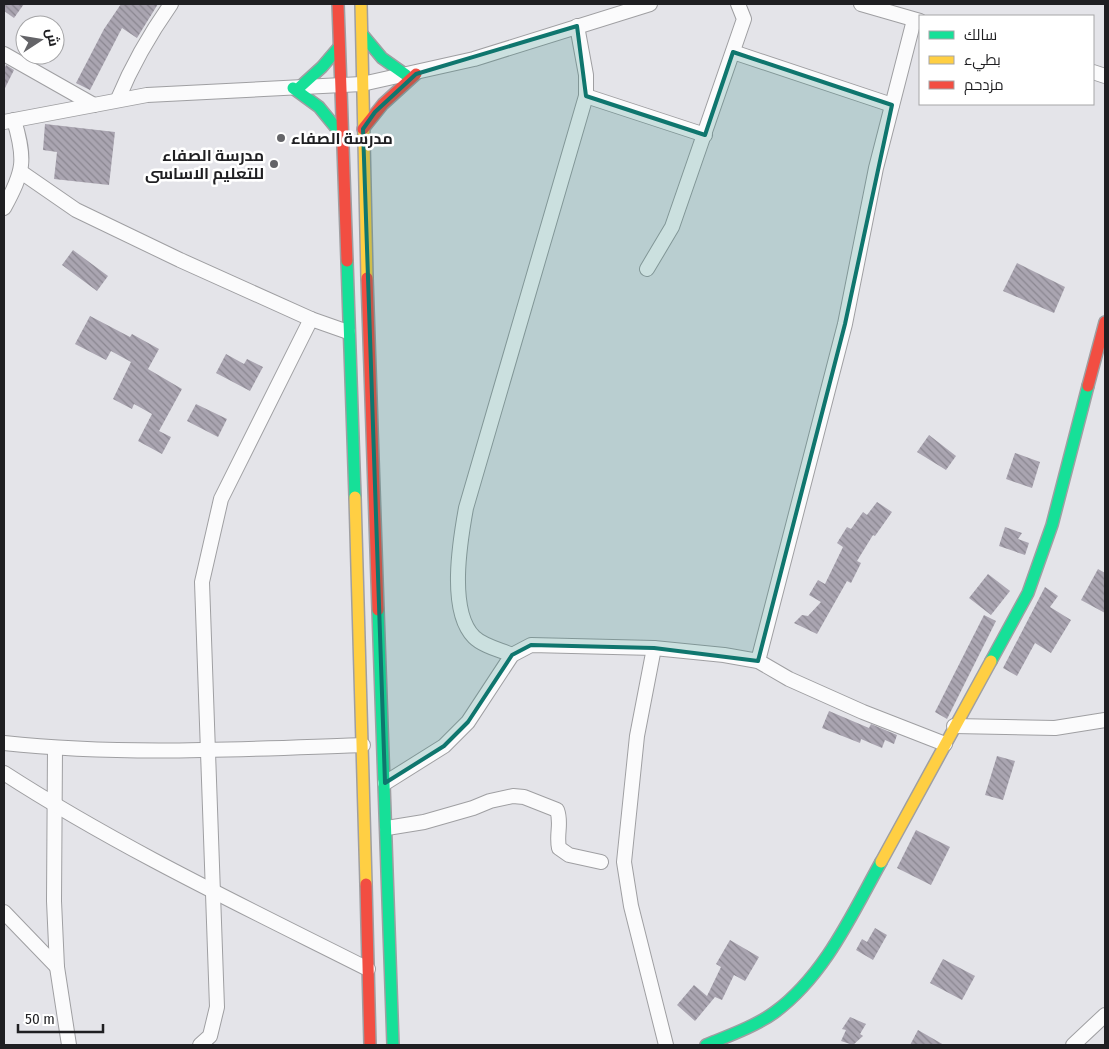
<svg xmlns="http://www.w3.org/2000/svg" width="1109" height="1049" viewBox="0 0 1109 1049" font-family="'Fira Sans Condensed',Cairo,sans-serif">
<style>
.building{fill:url(#building-back-hatch)}
.lines{fill:none;stroke-linecap:round;stroke-linejoin:round}
.street-casing{stroke:#9f9fa2;stroke-width:16}
.fast-casing{stroke:#9f9fa2;stroke-width:14}
.slow-casing{stroke:#9f9fa2;stroke-width:14}
.jam-casing{stroke:#9f9fa2;stroke-width:14}
.street{stroke:#fbfbfc;stroke-width:14}
.fast{stroke:#16e098;stroke-width:11}
.slow{stroke:#ffcf43;stroke-width:11}
.jam{stroke:#f24e42;stroke-width:11}
.marked{fill:#0f766e;fill-opacity:0.2;stroke:#0f766e;stroke-width:4;stroke-linejoin:round}
.poi-dot{fill:#646468;stroke:#fff;stroke-width:2}
.labels{text-anchor:middle;dominant-baseline:central;stroke-width:5;stroke-linejoin:round;paint-order:stroke}
.poi-label{font-size:16px;font-weight:bold;fill:#1f1f22;stroke:#fff;text-anchor:start}
</style>
<defs>
<pattern id="building-back-hatch" width="6" height="6" patternUnits="userSpaceOnUse" patternTransform="scale(1.25)"><rect width="6" height="6" fill="#aaa5b1"/><path d="M-1 5l2 2M0 0l6 6M5-1l2 2" fill="none" stroke="#8a8690"/></pattern>
</defs>
<rect width="100%" height="100%" fill="#e4e4e9"/>
<g class="building">
<path d="M 4,4 L 24,4 L 14,18 L 4,11 Z"/>
<path d="M 121,4 L 158,4 L 137,38 L 122,28 L 90,90 L 76,83 L 104,29 Z"/>
<path d="M 6,65 L 14,70 L 4,90 L 4,70 Z"/>
<path d="M 45,124 L 115,132 L 109,185 L 54,179 L 57,152 L 43,150 Z"/>
<path d="M 73,250 L 108,276 L 97,291 L 62,265 Z"/>
<path d="M 1017,263 L 1065,287 L 1054,313 L 1003,291 Z"/>
<path d="M 90,316 L 130,337 L 132,334 L 159,349 L 148,369 L 182,389 L 159,431 L 171,437 L 162,454 L 138,441 L 152,414 L 134,404 L 132,409 L 113,399 L 131,362 L 111,351 L 106,360 L 75,344 Z"/>
<path d="M 226,354 L 244,364 L 247,359 L 263,367 L 250,391 L 216,373 Z"/>
<path d="M 196,404 L 227,419 L 218,437 L 187,421 Z"/>
<path d="M 929,435 L 956,456 L 946,470 L 917,452 Z"/>
<path d="M 1015,453 L 1040,462 L 1032,488 L 1006,479 Z"/>
<path d="M 877,502 L 892,512 L 875,536 L 873,535 L 857,561 L 861,563 L 851,583 L 847,581 L 817,634 L 794,623 L 802,615 L 808,616 L 821,602 L 809,595 L 818,580 L 825,584 L 843,547 L 837,543 L 847,527 L 851,529 L 863,512 L 867,515 Z"/>
<path d="M 1005,527 L 1022,533 L 1018,539 L 1029,543 L 1025,555 L 999,546 Z"/>
<path d="M 1098,569 L 1105,573 L 1105,613 L 1081,600 Z"/>
<path d="M 988,574 L 1010,591 L 991,615 L 969,598 Z"/>
<path d="M 1045,587 L 1058,596 L 1050,607 L 1071,620 L 1051,653 L 1035,643 L 1017,676 L 1003,668 Z"/>
<path d="M 984,615 L 996,621 L 947,719 L 935,712 Z"/>
<path d="M 829,711 L 869,728 L 871,724 L 897,735 L 894,744 L 885,740 L 882,748 L 861,739 L 860,743 L 822,728 Z"/>
<path d="M 997,756 L 1015,761 L 1003,800 L 985,795 Z"/>
<path d="M 916,830 L 950,847 L 931,885 L 897,868 Z"/>
<path d="M 875,928 L 887,935 L 873,960 L 856,950 L 862,939 L 867,942 Z"/>
<path d="M 730,940 L 759,957 L 745,981 L 734,975 L 722,1000 L 715,997 L 695,1021 L 677,1005 L 694,985 L 707,996 L 721,967 L 716,964 Z"/>
<path d="M 943,959 L 975,976 L 962,1000 L 930,983 Z"/>
<path d="M 850,1017 L 866,1024 L 860,1034 L 863,1036 L 853,1045 L 841,1041 L 846,1030 L 842,1029 Z"/>
<path d="M 918,1030 L 944,1045 L 910,1045 Z"/>
</g>
<g class="lines">
<g class="street-casing">
<g id="street">
<path d="M 861,4 L 920,21"/>
<path d="M 733,52 L 892,105"/>
<path d="M 4,54 L 94,105"/>
<path d="M 1093,72 L 1105,76"/>
<path d="M 586,96 L 705,135"/>
<path d="M 118,99 C 132,65 150,34 171,4"/>
<path d="M 4,122 L 147,95 L 362,84 L 474,59 L 650,4"/>
<path d="M 21,172 L 76,210 L 180,260 L 311,319 L 348,332"/>
<path d="M 4,208 C 24,171 26,160 14,120"/>
<path d="M 647,269 L 672,227 L 744,19 L 738,4"/>
<path d="M 654,648 L 637,736 L 624,862 L 631,906 L 666,1045"/>
<path d="M 512,655 C 501,650 483,646 474,637 C 448,611 460,541 466,508 L 586,96 L 586,75 L 577,26"/>
<path d="M 758,661 L 845,324 L 876,168 L 914,20"/>
<path d="M 954,726 L 1055,728 L 1105,720"/>
<path d="M 4,743 C 123,756 243,749 363,745"/>
<path d="M 55,749 L 54,901 L 57,967 L 69,1045"/>
<path d="M 4,773 C 120,848 245,907 368,969"/>
<path d="M 385,783 L 444,746 L 468,722 L 512,655 L 531,645 L 654,648 L 724,655 L 758,661 L 789,679 L 863,712 L 945,744"/>
<path d="M 387,828 L 424,822 L 473,808 L 490,801 L 513,796 L 524,797 L 557,810 C 562,823 556,834 559,848 L 569,855 L 601,862"/>
<path d="M 4,912 L 57,967"/>
<path d="M 200,1045 L 210,1036 L 217,1007 L 202,582 L 221,499 L 311,319"/>
<path d="M 1073,1045 L 1105,1015"/>
</g>
</g>
<g class="fast-casing">
<g id="fast">
<path d="M 362,34 L 382,58 L 406,75"/>
<path d="M 300,87 L 322,67 L 339,47"/>
<path d="M 293,88 L 319,107 L 341,134"/>
<path d="M 347,261 L 355,497"/>
<path d="M 378,610 L 393,1045"/>
<path d="M 991,661 L 1028,593 L 1052,525 L 1088,386"/>
<path d="M 706,1045 C 728,1036 756,1026 775,1012 C 825,975 852,914 881,862"/>
</g>
</g>
<g class="slow-casing">
<g id="slow">
<path d="M 361,4 L 367,278"/>
<path d="M 355,497 L 366,884"/>
<path d="M 881,862 L 991,661"/>
</g>
</g>
<g class="jam-casing">
<g id="jam">
<path d="M 338,4 L 347,261"/>
<path d="M 363,129 L 383,104 L 416,74"/>
<path d="M 367,278 L 378,610"/>
<path d="M 1088,386 L 1105,322"/>
<path d="M 366,884 L 370,1045"/>
</g>
</g>
<use href="#street" class="street"/>
<use href="#fast" class="fast"/>
<use href="#slow" class="slow"/>
<use href="#jam" class="jam"/>
</g>
<path class="marked" d="M 577,26 L 586,96 L 705,135 L 733,52 L 892,105 L 845,324 L 758,661 L 654,648 L 531,645 L 512,655 L 468,722 L 444,746 L 385,783 L 363,129 L 375,112 L 416,74 Z"/>
<g class="poi-dot">
<circle cx="281" cy="138" r="5"/>
<circle cx="274" cy="164" r="5"/>
</g>
<g class="labels">
<g class="poi-label">
<text x="291" y="138">مدرسة الصفاء</text>
<text x="264" y="155" text-anchor="end">مدرسة الصفاء<tspan x="264" dy="18">للتعليم الاساسى</tspan></text>
</g>
</g>
<rect width="1109" height="1049" fill="none" stroke="#1f1f22" stroke-width="10"/>
<rect x="919" y="15" width="175" height="90" fill="#ffffff" stroke="#a5a5a7"/>
<rect x="929" y="31" width="25" height="8" fill="#16e098" stroke="#a5a5a7"/>
<text x="964" y="40" font-size="15" fill="#1f1f22">سالك</text>
<rect x="929" y="56" width="25" height="8" fill="#ffcf43" stroke="#a5a5a7"/>
<text x="964" y="65" font-size="15" fill="#1f1f22">بطيء</text>
<rect x="929" y="81" width="25" height="8" fill="#f24e42" stroke="#a5a5a7"/>
<text x="964" y="90" font-size="15" fill="#1f1f22">مزدحم</text>
<g transform="translate(40 40) rotate(78)"><circle r="24" fill="#ffffff" stroke="#a5a5a7"/>
<path d="M0-4L9 19L0 12L-9 19Z" fill="#646468"/>
<text y="-8" font-size="14" font-weight="bold" text-anchor="middle" fill="#1f1f22">ش</text>
</g>
<path d="M18 1024v8h85v-8" fill="none" stroke="#1f1f22" stroke-width="2.5"/>
<text x="25" y="1024" font-size="15" fill="#1f1f22" stroke="#ffffff" stroke-width="4" paint-order="stroke">50 m</text>
</svg>
